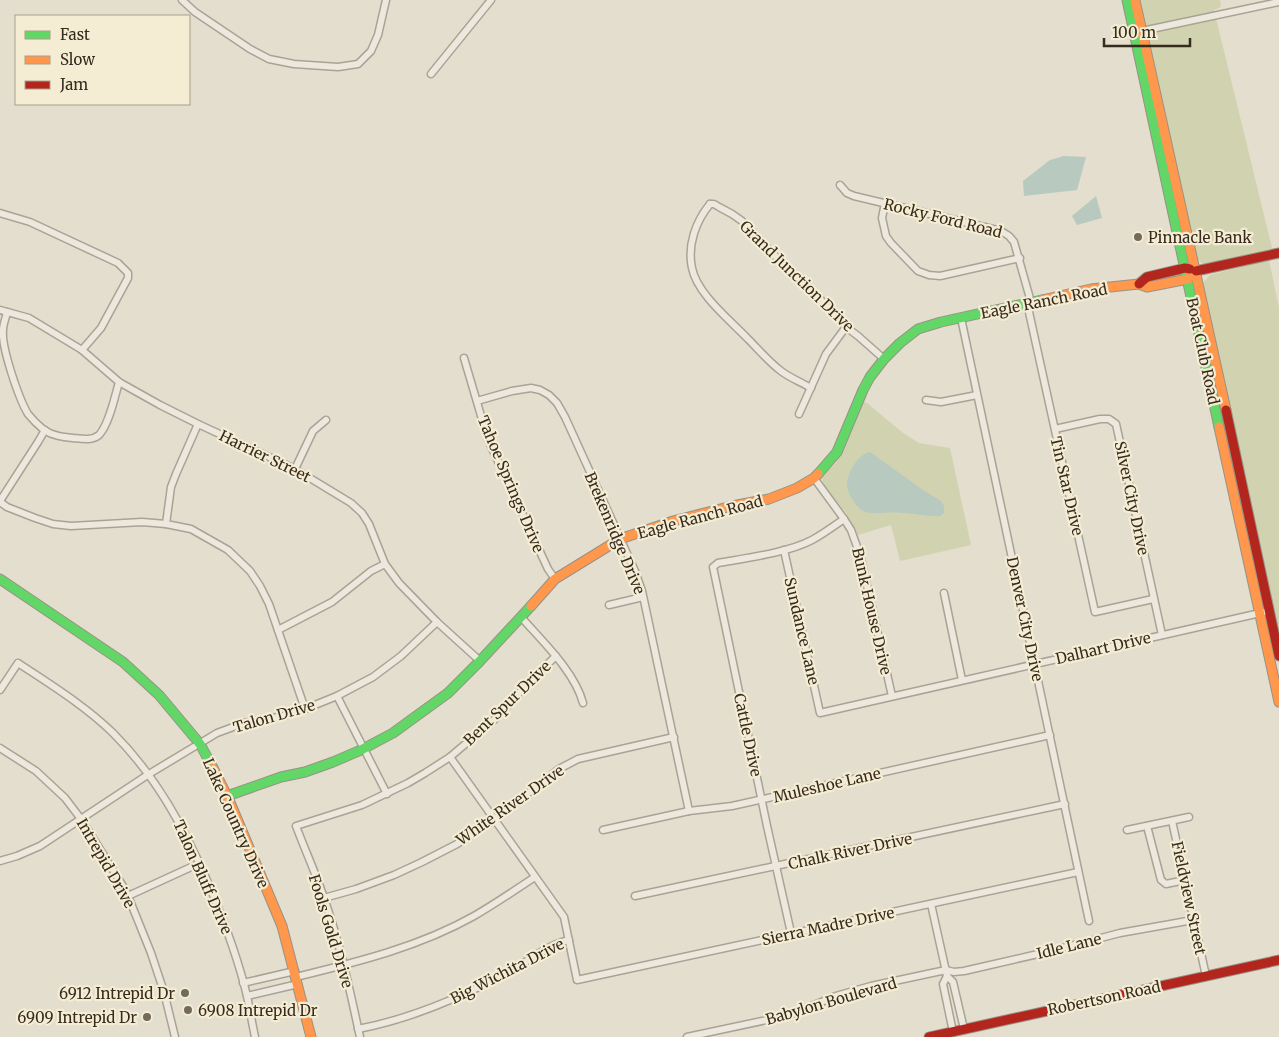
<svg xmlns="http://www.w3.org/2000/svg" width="1279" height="1037" viewBox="0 0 1279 1037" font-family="Merriweather,serif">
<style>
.green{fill:#d1d3b0}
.water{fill:#b8c9bf}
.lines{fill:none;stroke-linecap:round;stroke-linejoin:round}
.street-casing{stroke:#a9a396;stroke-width:9}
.fast-casing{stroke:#989286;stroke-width:11}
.slow-casing{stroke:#989286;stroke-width:11}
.jam-casing{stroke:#989286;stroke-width:11}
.street{stroke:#ece8de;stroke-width:6}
.fast{stroke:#63d668;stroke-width:9}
.slow{stroke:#ff974d;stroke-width:9}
.jam{stroke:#b3261e;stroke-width:9}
.poi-dot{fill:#736a5b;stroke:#f4ecd3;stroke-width:2}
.labels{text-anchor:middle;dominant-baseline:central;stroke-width:4.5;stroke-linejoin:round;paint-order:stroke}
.street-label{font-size:15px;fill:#372b1e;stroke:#f4ecd3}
.poi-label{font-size:15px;fill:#372b1e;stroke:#f4ecd3;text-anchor:start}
</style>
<rect width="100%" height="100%" fill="#e3decd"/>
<g class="green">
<path d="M 1141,0 L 1220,0 L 1221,7 L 1214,10 L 1273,252 L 1219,264 L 1203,264 L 1197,259 Z"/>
<path d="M 1269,260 L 1279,308 L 1279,639 L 1205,295 L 1203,283 L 1210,275 Z"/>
<path d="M 863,401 L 867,403 L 903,433 L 919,443 L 950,448 L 971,545 L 900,561 L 891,525 L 858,535 C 854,528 850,520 846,513 C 839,503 822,489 822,476 L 836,463 L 857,417 Z"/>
</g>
<g class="water">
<path d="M 1064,156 L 1086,157 L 1077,190 L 1024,196 L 1023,181 L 1050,160 Z"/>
<path d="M 1096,196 L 1102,218 L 1077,225 L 1072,216 Z"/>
<path d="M 870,452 L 923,490 L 941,501 L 944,506 L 944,513 L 941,516 C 932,517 923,515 914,514 C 904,513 893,512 883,513 C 877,513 869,514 863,511 C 856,507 847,493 847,485 C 847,473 858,454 870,452 Z"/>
</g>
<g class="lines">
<g class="street-casing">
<g id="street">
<path d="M 182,0 L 195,12 L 250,49 L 269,59 L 294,64 L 338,67 L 358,64 L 371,51 L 378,35 L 386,0"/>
<path d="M 1142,31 L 1279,2"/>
<path d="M 431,74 L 491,0"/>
<path d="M 840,185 L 847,193 L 854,196 L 1001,231 L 1009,236 L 1014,242 L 1031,302"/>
<path d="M 885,203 L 882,218 L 886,236 L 891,243 L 918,271 L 929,275 L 940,276 L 1020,258"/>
<path d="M 710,204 C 696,221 687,245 692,268 C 697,294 730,320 748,339 C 758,349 769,362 781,371 C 790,378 801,382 811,388"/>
<path d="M 710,204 L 714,204 L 719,207 L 732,214 L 742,221 L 779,260 L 825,304 L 846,327 L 858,336 L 884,359"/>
<path d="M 0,213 L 30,222 L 118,263 L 128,273 L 128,278 L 101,328 L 82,350"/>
<path d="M 1027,303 L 1095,612 L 1153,599"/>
<path d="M 0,310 L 29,318 L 82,350 L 119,382 L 160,405 L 198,424 L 295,469 L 351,503 L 362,513 L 369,524 L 385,564 L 399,583 L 437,622 L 480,661"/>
<path d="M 7,312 C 6,318 3,324 3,330 C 1,347 19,399 28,414 C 32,419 39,426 44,430 C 53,436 63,437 73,438 C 82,439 92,441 99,435 C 109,425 115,396 119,382"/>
<path d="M 961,318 L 1089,921"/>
<path d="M 464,358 L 484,426 L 491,446 L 548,569 L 555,579"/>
<path d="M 926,400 L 941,402 L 977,395"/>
<path d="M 477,401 L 512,391 L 531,388 L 540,390 L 549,395 L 557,403 L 565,417 L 635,571 L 642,591 L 689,811"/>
<path d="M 799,414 L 826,354 L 846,327"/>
<path d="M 1055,429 L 1100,419 L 1109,419 L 1116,424 L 1162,635"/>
<path d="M 295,469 L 313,431 L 326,420"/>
<path d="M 814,478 L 844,519 L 851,530 L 860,555 L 892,696"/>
<path d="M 0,501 L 38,442 L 45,430"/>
<path d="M 0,502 L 7,507 L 35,518 L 53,524 L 71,526 L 142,522 L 166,524 L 191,529 L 228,550 L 250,571 L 260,586 L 269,604 L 305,709"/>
<path d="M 166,524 L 171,487 L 176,474 L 198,424"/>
<path d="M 784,550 L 820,713 L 1269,611"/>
<path d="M 944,593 L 962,680"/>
<path d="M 609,605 L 643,597"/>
<path d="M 521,617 C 542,641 575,672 583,703"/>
<path d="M 278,630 L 332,602 L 371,571 L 385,564"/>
<path d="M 0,690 L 18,663 C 51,685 84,705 113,733 C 156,776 185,829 209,885 C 224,921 238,958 247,996 C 250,1010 252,1023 255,1037"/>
<path d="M 337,696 L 387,794"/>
<path d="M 0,748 L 36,771 L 65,798 L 81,819 L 126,891 L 151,953 L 164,992 L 175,1037"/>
<path d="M 450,757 L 564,917 L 577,980 L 1078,872"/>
<path d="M 1172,821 L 1206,976"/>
<path d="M 1147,826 L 1161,880 L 1166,884 L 1185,880"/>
<path d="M 603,830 L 689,811 L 732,806 L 1050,735"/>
<path d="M 1127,830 L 1189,817"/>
<path d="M 0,861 L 17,856 L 40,846 L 149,774 L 217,733 L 244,723 L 284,716 L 305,709 L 337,696 L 373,677 L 401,656 L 437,622"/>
<path d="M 128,896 L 200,863"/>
<path d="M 635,896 L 1065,804"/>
<path d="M 324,898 L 356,889 L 394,875 L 422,862 L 457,844 L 495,819 L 559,769 L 578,759 L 674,737"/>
<path d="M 931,904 L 947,976 L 953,982 L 964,1029"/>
<path d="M 791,933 L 767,826 L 713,567 L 718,563 C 746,558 787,553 812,540 C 823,534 834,526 844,519"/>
<path d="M 947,976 L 943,984 L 953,1032"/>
<path d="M 296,977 C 357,962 419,947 474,916 C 495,904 515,890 535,877"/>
<path d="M 243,983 L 295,971"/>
<path d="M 247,996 L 298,984"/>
<path d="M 358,1029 C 411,1019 462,997 509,972 C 529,961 547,945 569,940"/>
<path d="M 360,1037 C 350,991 340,943 324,898 C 316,874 305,850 296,826 L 362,805 L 408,783 L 425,773 L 450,757 L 496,718 L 536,675 L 556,656"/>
<path d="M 687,1037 L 790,1015 L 836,996 L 871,986 L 946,970 L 954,972 L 964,971 L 1051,951 L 1120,933 L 1193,920"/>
</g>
</g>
<g class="fast-casing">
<g id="fast">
<path d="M 1127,0 L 1219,427"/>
<path d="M 818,474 L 837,452 L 863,390 L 870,377 L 884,359 L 900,343 L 918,329 L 941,322 L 1042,300"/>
<path d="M 0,579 L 123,662 L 159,695 L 200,744 L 213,768"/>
<path d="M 227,796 L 281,777 L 305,772 L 333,762 L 361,750 L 393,733 L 448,693 L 480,661 L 531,606"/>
</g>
</g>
<g class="slow-casing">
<g id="slow">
<path d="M 1135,0 L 1226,410"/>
<path d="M 1042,300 L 1091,289 L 1139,284 L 1147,287 L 1188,279 L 1196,271"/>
<path d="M 1219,427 L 1279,702"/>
<path d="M 531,606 L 555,579 L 620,539 L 673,521 L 732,506 L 769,499 L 797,488 L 814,478 L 818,474"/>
<path d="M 213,768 L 229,800 L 282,926 L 311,1037"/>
</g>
</g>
<g class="jam-casing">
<g id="jam">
<path d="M 1196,271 L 1279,253"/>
<path d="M 1139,284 L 1147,277 L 1185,268 L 1190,269"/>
<path d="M 1226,410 L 1279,656"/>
<path d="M 929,1037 L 1279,960"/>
</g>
</g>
<use href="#street" class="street"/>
<use href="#fast" class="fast"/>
<use href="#slow" class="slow"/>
<use href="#jam" class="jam"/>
</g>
<g class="poi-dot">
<circle cx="1138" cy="237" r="5"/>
<circle cx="185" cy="993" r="5"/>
<circle cx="188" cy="1010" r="5"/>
<circle cx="147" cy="1017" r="5"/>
</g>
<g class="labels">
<g class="street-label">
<text transform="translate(943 218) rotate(14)">Rocky Ford Road</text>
<text transform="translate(797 276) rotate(44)">Grand Junction Drive</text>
<text transform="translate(1044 301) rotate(-11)">Eagle Ranch Road</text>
<text transform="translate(1203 351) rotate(78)">Boat Club Road</text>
<text transform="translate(265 456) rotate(26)">Harrier Street</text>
<text transform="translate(511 484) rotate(67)">Tahoe Springs Drive</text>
<text transform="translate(1067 486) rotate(77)">Tin Star Drive</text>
<text transform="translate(1132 498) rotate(78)">Silver City Drive</text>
<text transform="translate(700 517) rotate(-15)">Eagle Ranch Road</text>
<text transform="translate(615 533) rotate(67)">Brekenridge Drive</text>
<text transform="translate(872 611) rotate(77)">Bunk House Drive</text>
<text transform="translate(1025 619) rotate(78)">Denver City Drive</text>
<text transform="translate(802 631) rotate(77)">Sundance Lane</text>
<text transform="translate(1103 648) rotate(-13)">Dalhart Drive</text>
<text transform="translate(507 703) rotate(-44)">Bent Spur Drive</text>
<text transform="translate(274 716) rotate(-16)">Talon Drive</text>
<text transform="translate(748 735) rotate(78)">Cattle Drive</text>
<text transform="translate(827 785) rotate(-13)">Muleshoe Lane</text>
<text transform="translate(510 805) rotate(-35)">White River Drive</text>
<text transform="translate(236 823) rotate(66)">Lake Country Drive</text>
<text transform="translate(850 851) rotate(-12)">Chalk River Drive</text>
<text transform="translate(106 863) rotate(60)">Intrepid Drive</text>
<text transform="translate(203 877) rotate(66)">Talon Bluff Drive</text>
<text transform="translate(1189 898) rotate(78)">Fieldview Street</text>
<text transform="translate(828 926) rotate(-12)">Sierra Madre Drive</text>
<text transform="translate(331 931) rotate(73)">Fools Gold Drive</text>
<text transform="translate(1069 946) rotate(-14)">Idle Lane</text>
<text transform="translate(507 971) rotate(-27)">Big Wichita Drive</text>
<text transform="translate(1104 998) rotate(-12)">Robertson Road</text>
<text transform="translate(831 1001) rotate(-16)">Babylon Boulevard</text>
</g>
<g class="poi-label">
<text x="1148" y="237">Pinnacle Bank</text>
<text x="175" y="993" text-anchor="end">6912 Intrepid Dr</text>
<text x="198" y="1010">6908 Intrepid Dr</text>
<text x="137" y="1017" text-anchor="end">6909 Intrepid Dr</text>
</g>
</g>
<rect x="15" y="15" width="175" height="90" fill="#f4ecd3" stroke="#a89f8b"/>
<rect x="25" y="31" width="25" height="8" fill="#63d668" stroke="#a89f8b"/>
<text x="60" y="40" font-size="15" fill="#372b1e">Fast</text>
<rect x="25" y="56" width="25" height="8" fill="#ff974d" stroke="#a89f8b"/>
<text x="60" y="65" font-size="15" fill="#372b1e">Slow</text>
<rect x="25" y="81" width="25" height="8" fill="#b3261e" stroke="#a89f8b"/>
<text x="60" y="90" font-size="15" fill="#372b1e">Jam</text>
<path d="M1104 38v8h86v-8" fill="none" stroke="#372b1e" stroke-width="2.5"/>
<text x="1112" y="38" font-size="15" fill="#372b1e" stroke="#f4ecd3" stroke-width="4" paint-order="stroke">100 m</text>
</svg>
